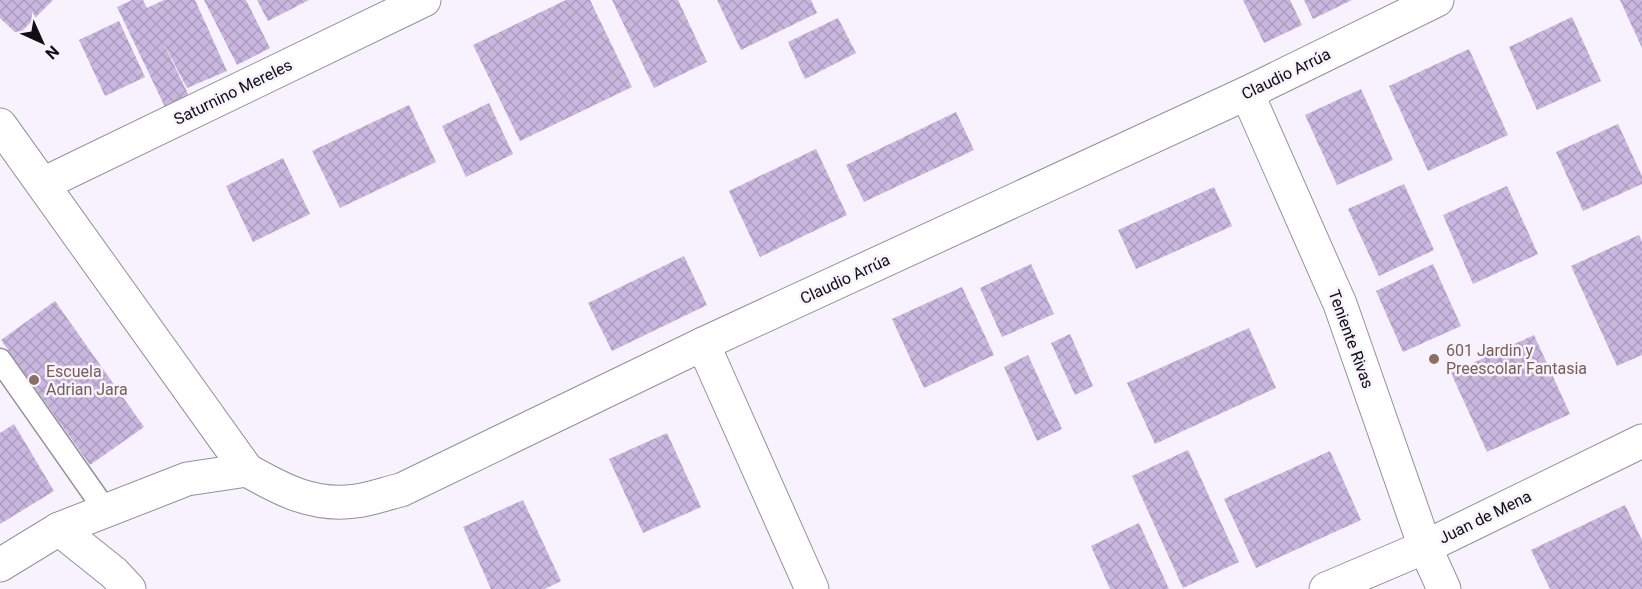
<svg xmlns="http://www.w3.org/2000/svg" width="1642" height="589" viewBox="0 0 1642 589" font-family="Roboto,sans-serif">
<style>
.building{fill:url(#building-cross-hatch)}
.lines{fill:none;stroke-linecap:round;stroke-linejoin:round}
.service-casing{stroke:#95909c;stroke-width:25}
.minor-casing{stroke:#95909c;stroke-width:35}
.service{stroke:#fff;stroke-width:22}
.minor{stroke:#fff;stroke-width:33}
.education-dot{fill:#8d6e63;stroke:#f7f2fe;stroke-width:2}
.labels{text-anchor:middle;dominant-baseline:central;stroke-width:5;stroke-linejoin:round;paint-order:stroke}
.street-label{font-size:16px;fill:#100e12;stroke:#f7f2fe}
.education-label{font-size:16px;fill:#785e54;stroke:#f7f2fe;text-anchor:start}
</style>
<defs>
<pattern id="building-cross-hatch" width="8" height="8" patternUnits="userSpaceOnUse" patternTransform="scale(1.5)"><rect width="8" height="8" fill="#c9b7df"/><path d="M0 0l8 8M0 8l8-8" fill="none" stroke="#ac9cbe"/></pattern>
</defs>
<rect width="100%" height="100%" fill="#f7f2fe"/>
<g class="building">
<path d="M 0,0 L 53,0 L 18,35 L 0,18 Z"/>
<path d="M 132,0 L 143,0 L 147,8 L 164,0 L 195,0 L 227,71 L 187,88 L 161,38 L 190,98 L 166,109 L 117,7 Z"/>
<path d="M 204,0 L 246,0 L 270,48 L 237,65 Z"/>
<path d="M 257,0 L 309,0 L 268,21 Z"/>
<path d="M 566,0 L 590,0 L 632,87 L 520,141 L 473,45 Z"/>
<path d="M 612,0 L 678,0 L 707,62 L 654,88 Z"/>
<path d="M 717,0 L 811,0 L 817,13 L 741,50 Z"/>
<path d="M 1243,0 L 1290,0 L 1302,25 L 1264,43 Z"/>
<path d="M 1304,0 L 1352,0 L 1313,19 Z"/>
<path d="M 1620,0 L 1642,0 L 1642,48 Z"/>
<path d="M 1572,17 L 1601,81 L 1537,110 L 1509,47 Z"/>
<path d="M 838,18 L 856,53 L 805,79 L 788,42 Z"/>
<path d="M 119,21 L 145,77 L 105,96 L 79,40 Z"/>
<path d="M 1469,49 L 1508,135 L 1428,171 L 1389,86 Z"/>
<path d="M 1361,89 L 1393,160 L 1337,185 L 1305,115 Z"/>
<path d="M 489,103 L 513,154 L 466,177 L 442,126 Z"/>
<path d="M 409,105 L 436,162 L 340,208 L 312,151 Z"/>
<path d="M 956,112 L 974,150 L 864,202 L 846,165 Z"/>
<path d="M 1618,124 L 1642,176 L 1642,184 L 1583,211 L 1556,152 Z"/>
<path d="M 816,149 L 847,215 L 760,257 L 729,191 Z"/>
<path d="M 283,158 L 310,214 L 253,242 L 226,186 Z"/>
<path d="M 1404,184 L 1434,250 L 1379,276 L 1348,209 Z"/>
<path d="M 1507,186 L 1538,254 L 1473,284 L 1443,215 Z"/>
<path d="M 1214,187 L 1232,226 L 1136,269 L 1118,230 Z"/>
<path d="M 1639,235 L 1642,242 L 1642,355 L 1617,366 L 1571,266 Z"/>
<path d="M 684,256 L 707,305 L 612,351 L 588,303 Z"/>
<path d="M 1031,264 L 1054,314 L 1002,337 L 980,288 Z"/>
<path d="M 1433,264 L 1461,326 L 1403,352 L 1376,291 Z"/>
<path d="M 962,287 L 994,355 L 924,388 L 892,319 Z"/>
<path d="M 55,301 L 144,427 L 90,465 L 1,340 Z"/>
<path d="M 1249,328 L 1276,388 L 1155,444 L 1127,383 Z"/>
<path d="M 1070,334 L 1093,386 L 1075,395 L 1051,343 Z"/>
<path d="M 1534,335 L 1570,414 L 1487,452 L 1451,373 Z"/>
<path d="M 1028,355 L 1062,429 L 1037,441 L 1004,367 Z"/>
<path d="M 14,424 L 54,491 L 0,524 L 0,433 Z"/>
<path d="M 667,433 L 701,507 L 643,533 L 609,459 Z"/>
<path d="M 1188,450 L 1239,562 L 1183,588 L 1132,476 Z"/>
<path d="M 1330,451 L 1361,520 L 1256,568 L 1224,499 Z"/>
<path d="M 523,500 L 561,581 L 545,589 L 491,589 L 463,527 Z"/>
<path d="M 1625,505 L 1642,540 L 1642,589 L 1550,589 L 1531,550 Z"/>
<path d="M 1139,523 L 1169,589 L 1110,589 L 1091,546 Z"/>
</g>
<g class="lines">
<g class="service-casing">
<path id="service" d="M 0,360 L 106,511"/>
</g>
<g class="minor-casing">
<g id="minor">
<path d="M 1247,93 L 1340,304 L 1425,547 L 1444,589"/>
<path d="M 0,125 L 247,470 C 282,490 314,507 356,501 C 371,499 387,493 401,490 L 703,344 L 1247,93 L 1437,0"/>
<path d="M 43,184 L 424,0"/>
<path d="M 703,344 L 812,589"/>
<path d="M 59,529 L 114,573 L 129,589"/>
<path d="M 0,565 L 59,529 L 187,479 L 247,470"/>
<path d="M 1326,589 L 1425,547 L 1642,441"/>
</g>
</g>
<use href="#service" class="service"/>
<use href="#minor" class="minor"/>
</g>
<g class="education-dot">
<circle cx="1434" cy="359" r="6"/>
<circle cx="34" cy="380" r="6"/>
</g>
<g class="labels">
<g class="street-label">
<text transform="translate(1286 74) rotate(-26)">Claudio Arrúa</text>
<text transform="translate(233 92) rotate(-26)">Saturnino Mereles</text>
<text transform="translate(845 279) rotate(-25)">Claudio Arrúa</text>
<text transform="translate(1351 339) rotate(70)">Teniente Rivas</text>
<text transform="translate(1485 517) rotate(-26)">Juan de Mena</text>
</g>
<g class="education-label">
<text x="1446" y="350">601 Jardin y<tspan x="1446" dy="18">Preescolar Fantasia</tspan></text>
<text x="46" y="371">Escuela<tspan x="46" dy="18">Adrian Jara</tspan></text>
</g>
</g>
<g transform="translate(42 42) rotate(135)" stroke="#f7f2fe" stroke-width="4.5" paint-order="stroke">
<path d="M0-4.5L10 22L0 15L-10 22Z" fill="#100e12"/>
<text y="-9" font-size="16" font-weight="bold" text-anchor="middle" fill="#100e12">N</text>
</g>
</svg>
